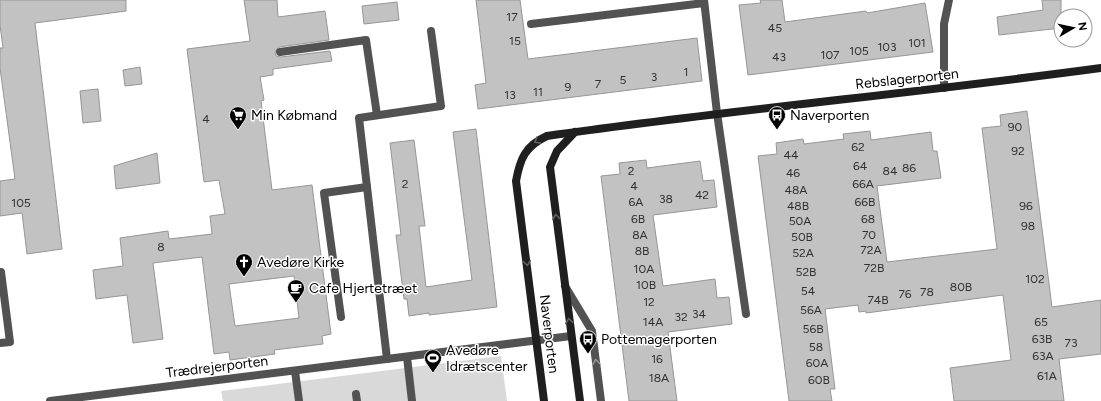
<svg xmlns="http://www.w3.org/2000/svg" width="1101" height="401" viewBox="0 0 1101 401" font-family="Figtree,sans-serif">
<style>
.green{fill:#d9d9d9}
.building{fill:#c2c2c2;stroke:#969696;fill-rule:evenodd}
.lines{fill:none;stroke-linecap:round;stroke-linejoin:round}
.lane{stroke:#525252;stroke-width:8}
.street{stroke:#525252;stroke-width:8}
.secondary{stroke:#1f1f1f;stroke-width:8}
.oneway{stroke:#626262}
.oneway2{stroke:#979797}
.labels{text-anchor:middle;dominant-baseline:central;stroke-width:3;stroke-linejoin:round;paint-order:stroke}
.number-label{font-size:12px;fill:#303030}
.street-label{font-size:14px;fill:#000;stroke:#fff}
.poi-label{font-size:14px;fill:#000;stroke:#fff;text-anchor:start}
</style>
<rect width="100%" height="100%" fill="#fff"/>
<path class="green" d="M 501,356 L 507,401 L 223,401 L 221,391 Z"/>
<g class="building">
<path d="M 0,0 L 126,0 L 126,11 L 35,23 L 62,249 L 27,254 L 22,213 L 0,216 L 0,181 L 15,179 L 0,68 L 0,48 L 3,48 L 0,25 Z"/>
<path d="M 244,0 L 277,0 L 278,17 L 325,11 L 329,40 L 279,47 L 275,52 L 276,56 L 281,57 L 330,51 L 332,61 L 273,69 L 273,75 L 260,77 L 264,100 L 261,101 L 272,190 L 312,185 L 331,334 L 322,336 L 323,344 L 274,350 L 275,354 L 230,360 L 229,352 L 214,354 L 202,257 L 153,263 L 163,339 L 133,343 L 127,295 L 96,299 L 93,270 L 123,266 L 120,238 L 168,231 L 169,239 L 212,234 L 210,216 L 225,214 L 219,180 L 204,182 L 187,49 L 250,41 ZM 294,276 L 299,318 L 235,326 L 229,284 Z"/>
<path d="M 476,0 L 520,0 L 528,59 L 697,38 L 702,81 L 478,109 L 475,85 L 486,83 Z"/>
<path d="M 760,0 L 782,0 L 785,22 L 866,11 L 867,13 L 925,3 L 933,52 L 748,75 L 739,5 L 761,3 Z"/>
<path d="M 1042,0 L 1061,0 L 1061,28 L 999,35 L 997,17 L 1043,10 Z"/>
<path d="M 397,2 L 399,20 L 364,24 L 362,6 Z"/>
<path d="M 140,67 L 142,84 L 125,86 L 123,70 Z"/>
<path d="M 98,89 L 101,121 L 83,123 L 80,91 Z"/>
<path d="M 1027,111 L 1052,307 L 1101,300 L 1101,354 L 1059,359 L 1064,401 L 954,401 L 950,368 L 1011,360 L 1003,295 L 866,313 L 866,311 L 859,312 L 858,305 L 825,309 L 835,389 L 830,389 L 832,401 L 789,401 L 758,156 L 777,154 L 776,143 L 803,139 L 804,144 L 844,139 L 843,134 L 870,131 L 871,140 L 931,132 L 933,151 L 937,151 L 941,178 L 877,186 L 887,262 L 997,249 L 982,128 L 1001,126 L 1000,115 Z"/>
<path d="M 476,129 L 497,307 L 429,315 L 429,313 L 409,316 L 407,299 L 404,299 L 396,235 L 401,235 L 390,143 L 414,140 L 425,226 L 419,226 L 426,287 L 472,280 L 453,132 Z"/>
<path d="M 157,153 L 160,183 L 116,189 L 114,166 Z"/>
<path d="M 646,160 L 647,168 L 700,161 L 703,181 L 714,180 L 717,207 L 653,215 L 663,286 L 715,279 L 717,298 L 729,297 L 732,324 L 668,332 L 677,401 L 629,401 L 601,176 L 620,174 L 619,163 Z"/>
</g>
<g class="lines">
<g class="lane">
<path d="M 531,24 L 704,3"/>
<path d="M 280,52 L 366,40 L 377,115"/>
<path d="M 565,286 L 592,331 L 601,401"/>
<path d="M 341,317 L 324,193 L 367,187"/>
<path d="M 0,343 L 10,342 L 1,272"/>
<path d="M 407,357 L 412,401"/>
<path d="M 387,359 L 359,118 L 441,106 L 431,31"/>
<path d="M 295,371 L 299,401"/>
<path d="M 356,394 L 357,401"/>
</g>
<g class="street">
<path d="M 704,0 L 717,113 L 746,314"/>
<path d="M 944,88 L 944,24 L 949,0"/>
<path d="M 50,401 L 571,336"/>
</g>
<g class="secondary">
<path d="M 575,132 L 557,151 L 550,167 L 580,401"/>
<path d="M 544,401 L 516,181 C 520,159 525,146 547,136 C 731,110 916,93 1101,68"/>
</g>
</g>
<defs><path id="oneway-chevron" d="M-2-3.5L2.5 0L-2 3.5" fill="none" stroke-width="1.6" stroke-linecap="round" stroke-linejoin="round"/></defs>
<g class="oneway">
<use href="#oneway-chevron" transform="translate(537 141) rotate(149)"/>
<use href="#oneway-chevron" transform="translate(556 217) rotate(-97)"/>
<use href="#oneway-chevron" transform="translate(527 263) rotate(83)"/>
<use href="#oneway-chevron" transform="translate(569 321) rotate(-98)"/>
</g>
<use class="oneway2" href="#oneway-chevron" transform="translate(596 362) rotate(-97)"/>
<defs>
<g id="supermarket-pin" transform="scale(0.9)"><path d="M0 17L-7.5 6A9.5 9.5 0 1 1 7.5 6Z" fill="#000" stroke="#fff"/><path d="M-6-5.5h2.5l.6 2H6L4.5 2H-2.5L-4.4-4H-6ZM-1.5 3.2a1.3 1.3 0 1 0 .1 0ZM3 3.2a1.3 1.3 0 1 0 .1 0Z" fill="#fff"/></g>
<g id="bus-pin" transform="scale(0.9)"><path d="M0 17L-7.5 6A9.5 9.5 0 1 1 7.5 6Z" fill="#000" stroke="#fff"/><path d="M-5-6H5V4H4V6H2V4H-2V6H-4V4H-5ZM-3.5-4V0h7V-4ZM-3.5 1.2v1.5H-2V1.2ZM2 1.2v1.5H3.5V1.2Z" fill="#fff"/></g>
<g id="church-pin" transform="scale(0.9)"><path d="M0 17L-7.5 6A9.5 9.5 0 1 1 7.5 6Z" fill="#000" stroke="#fff"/><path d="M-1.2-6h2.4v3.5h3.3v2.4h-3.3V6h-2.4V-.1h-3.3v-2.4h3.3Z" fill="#fff"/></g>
<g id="cafe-pin" transform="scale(0.9)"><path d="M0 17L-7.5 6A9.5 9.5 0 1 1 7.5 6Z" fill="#000" stroke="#fff"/><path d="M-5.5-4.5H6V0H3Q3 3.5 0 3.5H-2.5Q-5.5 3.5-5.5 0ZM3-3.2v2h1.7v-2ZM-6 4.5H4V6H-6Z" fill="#fff"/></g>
<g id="stadium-pin" transform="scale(0.9)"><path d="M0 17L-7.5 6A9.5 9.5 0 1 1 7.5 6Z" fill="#000" stroke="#fff"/><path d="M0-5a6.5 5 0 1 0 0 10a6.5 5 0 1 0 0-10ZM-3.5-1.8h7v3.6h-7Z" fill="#fff"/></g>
</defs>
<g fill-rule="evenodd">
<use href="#supermarket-pin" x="238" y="115"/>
<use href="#bus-pin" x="777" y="115"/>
<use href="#church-pin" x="244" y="262"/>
<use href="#cafe-pin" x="296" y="288"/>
<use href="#bus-pin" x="588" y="339"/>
<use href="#stadium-pin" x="433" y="358"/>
</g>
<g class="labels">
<g class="number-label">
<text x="512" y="17">17</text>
<text x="775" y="28">45</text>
<text x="515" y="41">15</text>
<text x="917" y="43">101</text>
<text x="887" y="47">103</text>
<text x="859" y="51">105</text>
<text x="830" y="55">107</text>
<text x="779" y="57">43</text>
<text x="686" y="72">1</text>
<text x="654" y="77">3</text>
<text x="623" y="80">5</text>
<text x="598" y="84">7</text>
<text x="568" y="87">9</text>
<text x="538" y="92">11</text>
<text x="510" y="95">13</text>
<text x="206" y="119">4</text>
<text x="1015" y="127">90</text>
<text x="858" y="147">62</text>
<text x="1018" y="151">92</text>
<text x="791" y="155">44</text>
<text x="860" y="166">64</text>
<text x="909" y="168">86</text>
<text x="631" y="171">2</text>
<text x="890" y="171">84</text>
<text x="793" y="173">46</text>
<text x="405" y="184">2</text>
<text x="863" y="184">66A</text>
<text x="634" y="186">4</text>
<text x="796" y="190">48A</text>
<text x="702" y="195">42</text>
<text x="666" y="199">38</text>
<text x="636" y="202">6A</text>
<text x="865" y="202">66B</text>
<text x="21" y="203">105</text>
<text x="798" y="206">48B</text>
<text x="1026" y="206">96</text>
<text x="638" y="219">6B</text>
<text x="868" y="219">68</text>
<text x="800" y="221">50A</text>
<text x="1028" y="226">98</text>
<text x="640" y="235">8A</text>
<text x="869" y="235">70</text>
<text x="802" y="237">50B</text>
<text x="161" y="247">8</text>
<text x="871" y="250">72A</text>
<text x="642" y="251">8B</text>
<text x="803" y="253">52A</text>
<text x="874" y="268">72B</text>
<text x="644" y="269">10A</text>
<text x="806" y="272">52B</text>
<text x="1035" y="279">102</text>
<text x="646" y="285">10B</text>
<text x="961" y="287">80B</text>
<text x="808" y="291">54</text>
<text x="927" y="292">78</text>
<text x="905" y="294">76</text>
<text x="878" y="300">74B</text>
<text x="649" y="302">12</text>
<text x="811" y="310">56A</text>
<text x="699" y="314">34</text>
<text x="681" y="317">32</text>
<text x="653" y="322">14A</text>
<text x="1041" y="322">65</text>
<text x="813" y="329">56B</text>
<text x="1042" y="339">63B</text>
<text x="1071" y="343">73</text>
<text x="816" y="347">58</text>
<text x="1043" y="356">63A</text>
<text x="657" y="359">16</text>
<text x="817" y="363">60A</text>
<text x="1047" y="376">61A</text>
<text x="659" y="378">18A</text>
<text x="819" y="380">60B</text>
</g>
<g class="street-label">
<text transform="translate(907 79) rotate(-6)">Rebslagerporten</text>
<text transform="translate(549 334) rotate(83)">Naverporten</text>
<text transform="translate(217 367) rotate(-7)">Trædrejerporten</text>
</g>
<g class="poi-label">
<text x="251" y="115">Min Købmand</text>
<text x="790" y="115">Naverporten</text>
<text x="257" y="262">Avedøre Kirke</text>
<text x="309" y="288">Cafe Hjertetræet</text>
<text x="601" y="339">Pottemagerporten</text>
<text x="446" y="350">Avedøre<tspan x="446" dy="16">Idrætscenter</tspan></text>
</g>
</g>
<g transform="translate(1073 28) rotate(81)"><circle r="19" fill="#ffffff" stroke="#999999"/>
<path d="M0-3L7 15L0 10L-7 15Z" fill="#000000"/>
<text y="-6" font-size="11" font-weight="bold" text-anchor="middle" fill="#000000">N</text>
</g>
</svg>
